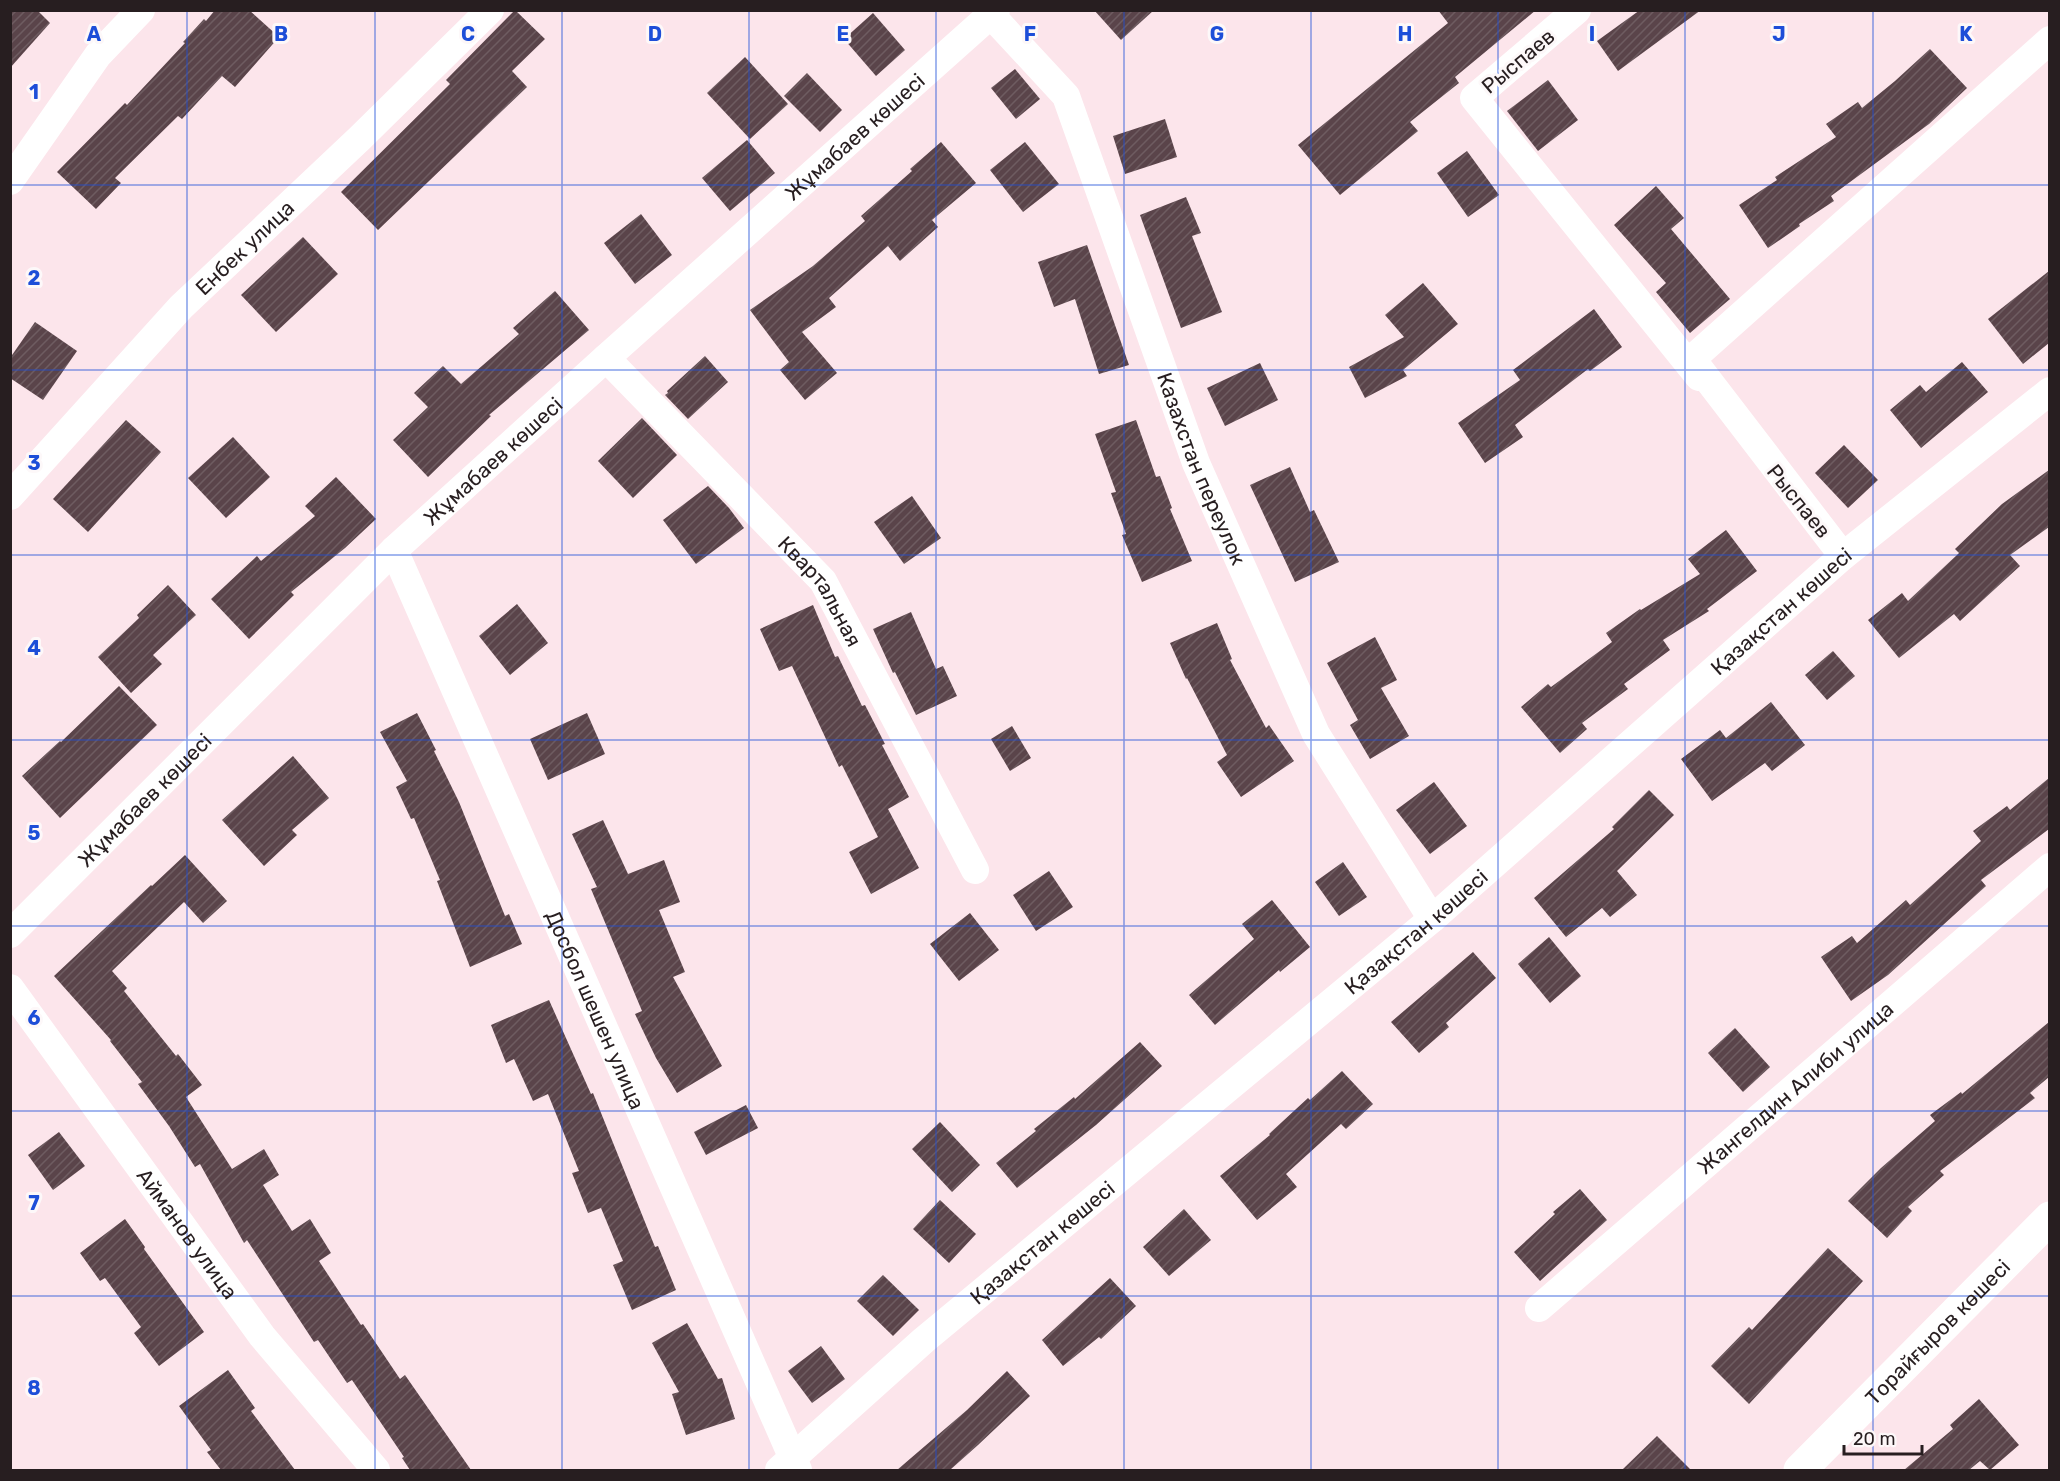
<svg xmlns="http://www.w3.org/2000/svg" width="2060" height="1481" viewBox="0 0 2060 1481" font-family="Rubik,sans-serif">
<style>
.building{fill:url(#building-hatch)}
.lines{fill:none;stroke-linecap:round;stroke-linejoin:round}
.minor{stroke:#fff;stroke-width:28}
.tertiary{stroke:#fff;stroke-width:33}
.grid{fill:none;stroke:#1d4ed8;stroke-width:1.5;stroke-opacity:0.55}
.labels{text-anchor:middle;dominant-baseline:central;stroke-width:6;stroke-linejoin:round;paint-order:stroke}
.street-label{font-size:21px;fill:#271e20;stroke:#fdf8f9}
.grid-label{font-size:20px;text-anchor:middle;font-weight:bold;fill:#1d4ed8;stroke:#fdf8f9;stroke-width:6;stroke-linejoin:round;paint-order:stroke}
</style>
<defs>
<pattern id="building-hatch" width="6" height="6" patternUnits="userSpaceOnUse" patternTransform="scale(1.5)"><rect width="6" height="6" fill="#5a444a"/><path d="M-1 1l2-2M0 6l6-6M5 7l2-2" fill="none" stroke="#6e5c61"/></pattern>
</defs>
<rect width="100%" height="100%" fill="#fce5eb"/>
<g class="building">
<path d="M 10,10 L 37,10 L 50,23 L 10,68 Z"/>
<path d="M 215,10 L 249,10 L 279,37 L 235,87 L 222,76 L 182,119 L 178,116 L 115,178 L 121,183 L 96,209 L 57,172 L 125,103 L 127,105 L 185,43 L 183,42 L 204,19 L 206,21 Z"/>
<path d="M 515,10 L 545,39 L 512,71 L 527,87 L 378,230 L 341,192 L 450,84 L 446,80 Z"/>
<path d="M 1094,10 L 1154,10 L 1121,40 Z"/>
<path d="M 1438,10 L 1536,10 L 1455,77 L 1459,83 L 1410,122 L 1418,131 L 1340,195 L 1298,145 L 1448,23 Z"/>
<path d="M 1640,10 L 1701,10 L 1618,71 L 1597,41 Z"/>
<path d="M 873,13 L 905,50 L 876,76 L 844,39 Z"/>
<path d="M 1930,49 L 1967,88 L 1929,124 L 1831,196 L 1834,201 L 1799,224 L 1800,226 L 1768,248 L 1739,205 L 1777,180 L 1775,177 L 1836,137 L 1826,124 L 1858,102 L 1862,108 L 1895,81 Z"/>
<path d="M 745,57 L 788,104 L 750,139 L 707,93 Z"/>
<path d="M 1015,69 L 1040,99 L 1016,119 L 991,88 Z"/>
<path d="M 807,73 L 842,110 L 820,132 L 784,96 Z"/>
<path d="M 1548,80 L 1578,120 L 1538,151 L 1507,111 Z"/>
<path d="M 1165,119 L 1177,157 L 1125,174 L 1113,136 Z"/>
<path d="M 747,140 L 775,173 L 730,211 L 702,178 Z"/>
<path d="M 941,142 L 976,183 L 932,220 L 938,227 L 900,261 L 888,246 L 829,298 L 836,307 L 802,332 L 837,373 L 805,400 L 780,370 L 789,362 L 750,310 L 813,266 L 865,221 L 861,216 L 912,171 L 910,169 Z"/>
<path d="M 1025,142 L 1059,184 L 1023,212 L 990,170 Z"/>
<path d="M 1467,151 L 1499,195 L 1468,217 L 1437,173 Z"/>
<path d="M 1656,186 L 1684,218 L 1671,229 L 1730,299 L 1690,333 L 1656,292 L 1666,283 L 1614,225 Z"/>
<path d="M 1186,197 L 1201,233 L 1192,236 L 1222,312 L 1181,328 L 1140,215 Z"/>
<path d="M 641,214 L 672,255 L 635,284 L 604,243 Z"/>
<path d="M 303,237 L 338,274 L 276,332 L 241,295 Z"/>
<path d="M 1087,245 L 1129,365 L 1099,374 L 1075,299 L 1054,307 L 1038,262 Z"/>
<path d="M 2049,271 L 2049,343 L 2023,364 L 1988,319 Z"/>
<path d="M 1423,283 L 1458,324 L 1403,370 L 1407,376 L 1365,398 L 1349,367 L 1404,337 L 1385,315 Z"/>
<path d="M 555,291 L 589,330 L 489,415 L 491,416 L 428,477 L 393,440 L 428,407 L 414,393 L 443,366 L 461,384 L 519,334 L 513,328 Z"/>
<path d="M 1594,309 L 1622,347 L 1590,371 L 1588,369 L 1515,425 L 1523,437 L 1485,463 L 1458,423 L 1520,380 L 1513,370 Z"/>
<path d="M 35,322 L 77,351 L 43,400 L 10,378 L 10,358 Z"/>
<path d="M 705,356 L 728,382 L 688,419 L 665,395 L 668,393 L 667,391 Z"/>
<path d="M 1962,362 L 1988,392 L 1921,448 L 1890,410 L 1920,385 L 1926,392 Z"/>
<path d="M 1260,363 L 1278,400 L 1225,426 L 1207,388 Z"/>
<path d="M 642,418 L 677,455 L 633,498 L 598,461 Z"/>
<path d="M 126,420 L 161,452 L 88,532 L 53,499 Z"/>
<path d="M 1136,420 L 1156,477 L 1160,476 L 1172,508 L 1170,509 L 1192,561 L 1142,582 L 1122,535 L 1126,534 L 1111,493 L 1116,492 L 1095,434 Z"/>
<path d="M 233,437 L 270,477 L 226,518 L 188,478 Z"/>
<path d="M 1844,445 L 1878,480 L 1848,508 L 1815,473 Z"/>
<path d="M 1290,467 L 1310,512 L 1314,510 L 1339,562 L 1295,582 L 1250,485 Z"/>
<path d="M 2049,470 L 2049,527 L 2010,555 L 2020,566 L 1960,621 L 1954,614 L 1899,658 L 1868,620 L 1902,593 L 1908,601 L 1959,553 L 1955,549 L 2002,504 Z"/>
<path d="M 336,477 L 376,519 L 345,548 L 291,592 L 294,595 L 249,639 L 211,599 L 257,556 L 261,561 L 315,516 L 305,506 Z"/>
<path d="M 708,486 L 729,508 L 744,528 L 696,564 L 663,520 Z"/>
<path d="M 912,496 L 941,538 L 904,564 L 874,522 Z"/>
<path d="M 1726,530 L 1757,571 L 1707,609 L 1709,611 L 1663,640 L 1670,650 L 1624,684 L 1628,689 L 1582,723 L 1587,729 L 1560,753 L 1521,707 L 1548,684 L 1551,687 L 1612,642 L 1606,633 L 1640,609 L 1641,610 L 1700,574 L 1688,559 Z"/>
<path d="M 168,585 L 196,615 L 153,655 L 162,664 L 131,693 L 98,657 L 139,618 L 137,615 Z"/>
<path d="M 517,604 L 548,643 L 510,675 L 479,636 Z"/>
<path d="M 813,605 L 835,657 L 838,656 L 862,706 L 865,705 L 885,744 L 882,745 L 909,797 L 888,809 L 919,868 L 871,894 L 849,852 L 878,837 L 842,765 L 839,767 L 792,666 L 779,671 L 760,629 Z"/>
<path d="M 911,612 L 936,669 L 943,666 L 957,696 L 916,715 L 895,672 L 893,673 L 873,629 Z"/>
<path d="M 1217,623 L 1232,659 L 1230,660 L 1266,728 L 1269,725 L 1294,761 L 1241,797 L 1217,762 L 1227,755 L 1187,678 L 1186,679 L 1170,643 Z"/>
<path d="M 1375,637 L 1397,680 L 1381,688 L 1409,736 L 1370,759 L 1350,725 L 1358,720 L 1327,663 Z"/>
<path d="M 1833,651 L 1855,676 L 1827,700 L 1805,675 Z"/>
<path d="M 119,686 L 157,725 L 60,818 L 22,776 L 60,741 L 61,742 Z"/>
<path d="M 1771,702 L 1805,745 L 1772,771 L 1765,763 L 1712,801 L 1681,759 L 1720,730 L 1726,738 Z"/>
<path d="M 417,713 L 436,750 L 434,751 L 459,802 L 505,916 L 509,914 L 522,944 L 470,967 L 437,881 L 440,880 L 414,818 L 411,819 L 396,787 L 407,781 L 380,732 Z"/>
<path d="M 587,713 L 605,754 L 548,780 L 530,739 Z"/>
<path d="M 1012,726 L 1031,758 L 1010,771 L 991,739 Z"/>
<path d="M 293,756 L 329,798 L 292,830 L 297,835 L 264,866 L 222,820 Z"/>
<path d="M 2049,778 L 2049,829 L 1981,880 L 1986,886 L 1888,975 L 1851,1001 L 1821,957 L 1852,936 L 1857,943 L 1906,900 L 1910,905 L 1981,841 L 1973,831 L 2007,806 L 2010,810 Z"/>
<path d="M 1434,782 L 1467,826 L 1430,854 L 1396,810 Z"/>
<path d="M 1649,790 L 1674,815 L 1617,871 L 1637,895 L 1610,917 L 1602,908 L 1566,937 L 1534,898 L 1614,829 L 1612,827 Z"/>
<path d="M 603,820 L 628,874 L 664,860 L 680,902 L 659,910 L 685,972 L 673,977 L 722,1066 L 677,1093 L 656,1058 L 635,1014 L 642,1011 L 591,889 L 597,887 L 572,834 Z"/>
<path d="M 185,855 L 227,901 L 203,923 L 184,902 L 112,971 L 127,988 L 124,991 L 176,1056 L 178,1054 L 202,1085 L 186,1097 L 232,1169 L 264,1149 L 279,1175 L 263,1185 L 292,1231 L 310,1219 L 331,1253 L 319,1261 L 361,1325 L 363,1324 L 400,1379 L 405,1375 L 471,1470 L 410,1470 L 402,1458 L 404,1457 L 352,1380 L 347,1383 L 318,1340 L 314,1342 L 247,1240 L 244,1243 L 200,1164 L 195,1167 L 169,1126 L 138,1084 L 142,1082 L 110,1041 L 111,1040 L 54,976 L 151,885 L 152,886 Z"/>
<path d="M 1343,862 L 1367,897 L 1339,916 L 1315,882 Z"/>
<path d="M 1049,871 L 1073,907 L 1036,931 L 1013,895 Z"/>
<path d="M 1272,900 L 1310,947 L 1280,972 L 1279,970 L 1215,1025 L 1189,995 L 1254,939 L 1242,924 Z"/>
<path d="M 970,913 L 999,950 L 959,981 L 930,944 Z"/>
<path d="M 1549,937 L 1581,976 L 1550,1003 L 1518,964 Z"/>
<path d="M 1473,952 L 1496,978 L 1446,1023 L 1449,1027 L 1419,1053 L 1391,1022 Z"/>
<path d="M 549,1000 L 591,1094 L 593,1093 L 655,1247 L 658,1246 L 676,1290 L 632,1310 L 613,1265 L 623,1261 L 601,1208 L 588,1213 L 572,1173 L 579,1171 L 548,1094 L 533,1101 L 514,1059 L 506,1063 L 491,1025 Z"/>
<path d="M 2049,1022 L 2049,1077 L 2030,1093 L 2035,1098 L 1940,1171 L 1944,1175 L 1908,1207 L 1912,1211 L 1887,1238 L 1848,1201 L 1881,1168 L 1935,1121 L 1930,1115 L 1961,1092 L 1962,1094 Z"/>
<path d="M 1735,1028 L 1770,1067 L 1743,1092 L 1708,1053 Z"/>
<path d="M 1140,1042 L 1162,1066 L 1096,1125 L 1017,1188 L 996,1163 L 1036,1131 L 1034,1129 L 1074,1097 L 1075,1099 Z"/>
<path d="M 1342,1071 L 1373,1104 L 1346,1129 L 1341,1124 L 1286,1174 L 1297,1187 L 1257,1220 L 1220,1176 L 1270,1135 L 1269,1134 L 1308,1098 L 1310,1100 Z"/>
<path d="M 746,1105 L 758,1128 L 706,1155 L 694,1132 Z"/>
<path d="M 940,1122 L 980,1165 L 952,1192 L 912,1149 Z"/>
<path d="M 59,1132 L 85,1166 L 53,1190 L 28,1155 Z"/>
<path d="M 1580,1189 L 1607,1220 L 1540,1281 L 1514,1252 L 1555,1214 L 1553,1212 Z"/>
<path d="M 940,1200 L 976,1234 L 949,1263 L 913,1229 Z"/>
<path d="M 1184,1209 L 1211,1240 L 1169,1276 L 1143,1247 Z"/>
<path d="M 125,1219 L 145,1247 L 144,1249 L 204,1332 L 159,1366 L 134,1333 L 141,1327 L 105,1278 L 100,1281 L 80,1253 Z"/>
<path d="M 1828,1248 L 1863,1281 L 1749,1404 L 1711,1366 L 1749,1327 L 1752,1330 Z"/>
<path d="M 883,1275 L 919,1310 L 893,1336 L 857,1301 Z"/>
<path d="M 1110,1278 L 1136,1306 L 1101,1339 L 1099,1337 L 1063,1366 L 1042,1340 Z"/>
<path d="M 687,1323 L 718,1379 L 722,1378 L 735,1419 L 686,1435 L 672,1394 L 679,1392 L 652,1343 Z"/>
<path d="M 821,1346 L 845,1379 L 812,1403 L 788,1371 Z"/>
<path d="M 228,1370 L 255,1408 L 251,1411 L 295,1470 L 221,1470 L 207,1452 L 211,1450 L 179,1406 Z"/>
<path d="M 1007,1371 L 1030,1396 L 978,1445 L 950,1470 L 897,1470 L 967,1410 Z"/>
<path d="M 1979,1399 L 2019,1445 L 1990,1470 L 1980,1461 L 1969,1470 L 1904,1470 L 1953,1429 L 1950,1425 Z"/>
<path d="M 1657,1436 L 1691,1470 L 1622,1470 Z"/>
</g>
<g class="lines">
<g class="minor">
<path d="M 1577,10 L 1474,98 L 1699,377"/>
<path id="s1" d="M 991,15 L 1066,96 L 1196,463 L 1316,734 L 1432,919"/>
<path d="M 10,181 L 98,55 L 141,10"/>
<path id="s2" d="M 606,358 L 823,581 L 975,870"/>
<path id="s3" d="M 10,496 L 181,307 L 360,138 L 490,10"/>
<path id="s4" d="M 394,550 L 798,1470"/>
<path d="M 1843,556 L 1692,359 L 2050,40"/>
<path id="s5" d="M 10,934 L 394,550 L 606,358 L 996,10"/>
<path id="s6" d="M 10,988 L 262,1336 L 376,1470"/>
<path id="s7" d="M 1539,1308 L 2050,867"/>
<path id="s8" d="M 779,1470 L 924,1340 L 1432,919 L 1843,556 L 2050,391"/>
</g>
<path class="tertiary" id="s9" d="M 1800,1470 L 2050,1218"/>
</g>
<path class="grid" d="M 187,10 L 187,1470M 375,10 L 375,1470M 562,10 L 562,1470M 749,10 L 749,1470M 936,10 L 936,1470M 1124,10 L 1124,1470M 1311,10 L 1311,1470M 1498,10 L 1498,1470M 1685,10 L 1685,1470M 1873,10 L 1873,1470M 10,185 L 2050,185M 10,370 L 2050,370M 10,555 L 2050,555M 10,740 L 2050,740M 10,926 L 2050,926M 10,1111 L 2050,1111M 10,1296 L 2050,1296"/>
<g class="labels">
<g class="street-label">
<text transform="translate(1518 61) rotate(-40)">Рыспаев</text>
<text stroke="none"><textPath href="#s5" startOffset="1162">Жұмабаев көшесі</textPath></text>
<text stroke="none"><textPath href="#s3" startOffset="342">Енбек улица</textPath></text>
<text stroke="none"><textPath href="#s5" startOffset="676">Жұмабаев көшесі</textPath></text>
<text stroke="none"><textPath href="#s1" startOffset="507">Казахстан переулок</textPath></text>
<text transform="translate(1799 501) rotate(51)">Рыспаев</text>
<text stroke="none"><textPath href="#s2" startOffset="318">Квартальная</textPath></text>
<text stroke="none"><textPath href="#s8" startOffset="1320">Қазақстан көшесі</textPath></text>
<text stroke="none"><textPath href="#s5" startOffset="190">Жұмабаев көшесі</textPath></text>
<text stroke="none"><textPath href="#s8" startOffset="834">Қазақстан көшесі</textPath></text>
<text stroke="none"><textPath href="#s4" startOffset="502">Досбол шешен улица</textPath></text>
<text stroke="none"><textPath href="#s7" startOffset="338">Жангелдин Алиби улица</textPath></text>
<text stroke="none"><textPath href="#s6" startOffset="303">Айманов улица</textPath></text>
<text stroke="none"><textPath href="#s8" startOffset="348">Қазақстан көшесі</textPath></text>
<text stroke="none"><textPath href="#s9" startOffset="195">Торайғыров көшесі</textPath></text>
</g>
</g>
<g class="grid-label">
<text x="94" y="41">A</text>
<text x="281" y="41">B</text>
<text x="468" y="41">C</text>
<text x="655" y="41">D</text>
<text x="843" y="41">E</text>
<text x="1030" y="41">F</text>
<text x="1217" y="41">G</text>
<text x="1405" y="41">H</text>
<text x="1592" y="41">I</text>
<text x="1779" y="41">J</text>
<text x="1966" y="41">K</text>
<text x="34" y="99">1</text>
<text x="34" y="285">2</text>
<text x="34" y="470">3</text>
<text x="34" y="655">4</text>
<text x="34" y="840">5</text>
<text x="34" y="1025">6</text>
<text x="34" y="1210">7</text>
<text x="34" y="1395">8</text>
</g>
<rect width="2060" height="1481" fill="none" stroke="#271e20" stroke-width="24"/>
<path d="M1844 1445v9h78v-9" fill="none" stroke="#271e20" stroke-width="3"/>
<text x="1853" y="1445" font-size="18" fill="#271e20" stroke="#fdf8f9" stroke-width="4.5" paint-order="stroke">20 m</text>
</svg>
